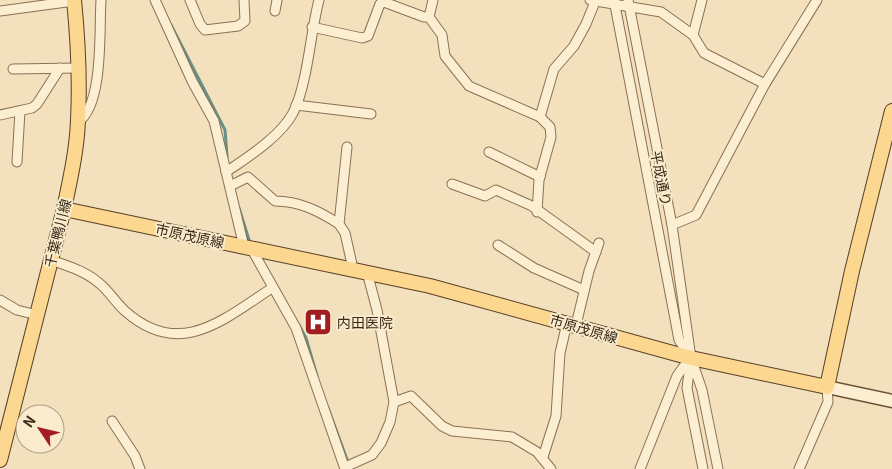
<svg xmlns="http://www.w3.org/2000/svg" width="892" height="469" viewBox="0 0 892 469" font-family="Georgia,'Noto Sans JP',serif">
<style>
.lines{fill:none;stroke-linecap:round;stroke-linejoin:round}
.stream{stroke:#679186;stroke-width:3}
.street-casing{stroke:#8c7054;stroke-width:11}
.secondary-casing{stroke:#6d5137;stroke-width:15}
.primary-casing{stroke:#593e29;stroke-width:16}
.street{stroke:#fceed0;stroke-width:9}
.secondary{stroke:#fceed0;stroke-width:12}
.primary{stroke:#fbd78f;stroke-width:14}
.labels{text-anchor:middle;dominant-baseline:central;stroke-width:4;stroke-linejoin:round;paint-order:stroke}
.street-label{font-size:14px;fill:#39291a;stroke:#f9ebcc}
.poi-label{font-size:14px;fill:#39291a;stroke:#f9ebcc;text-anchor:start}
</style>
<rect width="100%" height="100%" fill="#f2e1bc"/>
<g class="lines">
<g class="stream">
<path d="M 171,25 L 225,130 L 227,156"/>
<path d="M 239,208 L 250,243"/>
<path d="M 299,325 L 306,338 L 317,376"/>
<path d="M 328,408 L 349,465"/>
</g>
<g class="street-casing">
<g id="street">
<path d="M 155,0 L 192,81 L 214,121 L 244,247"/>
<path d="M 190,0 L 200,24 L 205,30 L 238,26 L 245,21 L 244,0"/>
<path d="M 590,0 L 661,12 L 693,35 L 704,53 L 765,84"/>
<path d="M 614,0 L 679,340 L 691,358 L 687,388 L 703,469"/>
<path d="M 628,0 L 672,225 L 691,358 L 702,390 L 718,469"/>
<path d="M 0,11 L 74,1"/>
<path d="M 275,11 L 277,0"/>
<path d="M 429,17 L 442,35 L 445,56 L 469,86 L 540,117 L 550,127 L 551,137 L 539,180 L 537,212"/>
<path d="M 312,27 L 362,38 L 368,36 L 380,4 L 384,2 L 424,17 L 429,17 L 433,0"/>
<path d="M 693,35 L 702,0"/>
<path d="M 13,69 L 78,68"/>
<path d="M 296,105 L 371,114"/>
<path d="M 0,115 L 32,108 L 37,104 L 60,68"/>
<path d="M 540,117 L 554,69 L 574,46 L 586,24 L 595,2"/>
<path d="M 78,122 C 104,105 99,29 101,0"/>
<path d="M 347,147 L 339,224 L 345,233 L 353,269"/>
<path d="M 489,152 L 540,177"/>
<path d="M 17,162 L 20,111"/>
<path d="M 226,172 C 248,157 280,137 293,113 C 308,83 310,34 319,0"/>
<path d="M 452,184 L 485,196 L 496,190 L 532,206 L 596,252"/>
<path d="M 230,186 L 248,177 L 275,201 C 299,201 319,211 339,224"/>
<path d="M 672,225 L 696,215 L 765,84 L 817,0"/>
<path d="M 498,245 L 534,268 L 584,290"/>
<path d="M 251,248 L 296,328 L 345,469"/>
<path d="M 51,260 C 68,266 85,271 99,283 C 109,291 116,303 125,311 C 180,360 224,319 272,288"/>
<path d="M 0,300 L 17,310 L 37,315"/>
<path d="M 576,325 L 589,271 L 599,243"/>
<path d="M 394,402 L 411,396 L 442,426 L 452,431 L 512,437 L 537,452 L 551,469"/>
<path d="M 112,421 L 135,456 L 140,469"/>
<path d="M 543,457 L 556,416 L 560,353 L 567,323"/>
<path d="M 345,467 L 372,455 L 381,443 L 390,422 L 394,402 L 377,310 L 367,272"/>
<path d="M 640,469 L 677,376 L 690,358"/>
<path d="M 799,469 L 828,402 L 827,387"/>
</g>
</g>
<g class="secondary-casing">
<path id="secondary" d="M 827,387 L 892,401"/>
</g>
<g class="primary-casing">
<g id="primary">
<path d="M 64,209 L 430,286 L 691,358 L 827,387 L 852,271 L 892,111"/>
<path d="M 0,460 L 64,209 C 70,180 77,150 78,120 C 80,80 78,40 74,0"/>
</g>
</g>
<use href="#street" class="street"/>
<use href="#secondary" class="secondary"/>
<use href="#primary" class="primary"/>
</g>
<defs>
<g id="hospital-square" transform="scale(1.4375)"><rect x="-9" y="-9" width="18" height="18" rx="4" fill="#a11d20" stroke="#f9ebcc"/><path d="M-5-5h3v3.5h4V-5h3V5h-3V1.5h-4V5h-3Z" fill="#fff"/></g>
</defs>
<g fill-rule="evenodd">
<use href="#hospital-square" x="318" y="322"/>
</g>
<g class="labels">
<g class="street-label">
<text transform="translate(662 178) rotate(79)">平成通り</text>
<text transform="translate(57 233) rotate(-76)">千葉鴨川線</text>
<text transform="translate(190 235) rotate(12)">市原茂原線</text>
<text transform="translate(584 328) rotate(16)">市原茂原線</text>
</g>
<g class="poi-label">
<text x="337" y="322">内田医院</text>
</g>
</g>
<g transform="translate(40 429) rotate(305)"><circle r="24" fill="#f9ebcc" stroke="#ac9d85"/>
<path d="M0-4L9 19L0 12L-9 19Z" fill="#a11d20"/>
<text y="-8" font-size="14" font-weight="bold" text-anchor="middle" fill="#39291a">N</text>
</g>
</svg>
